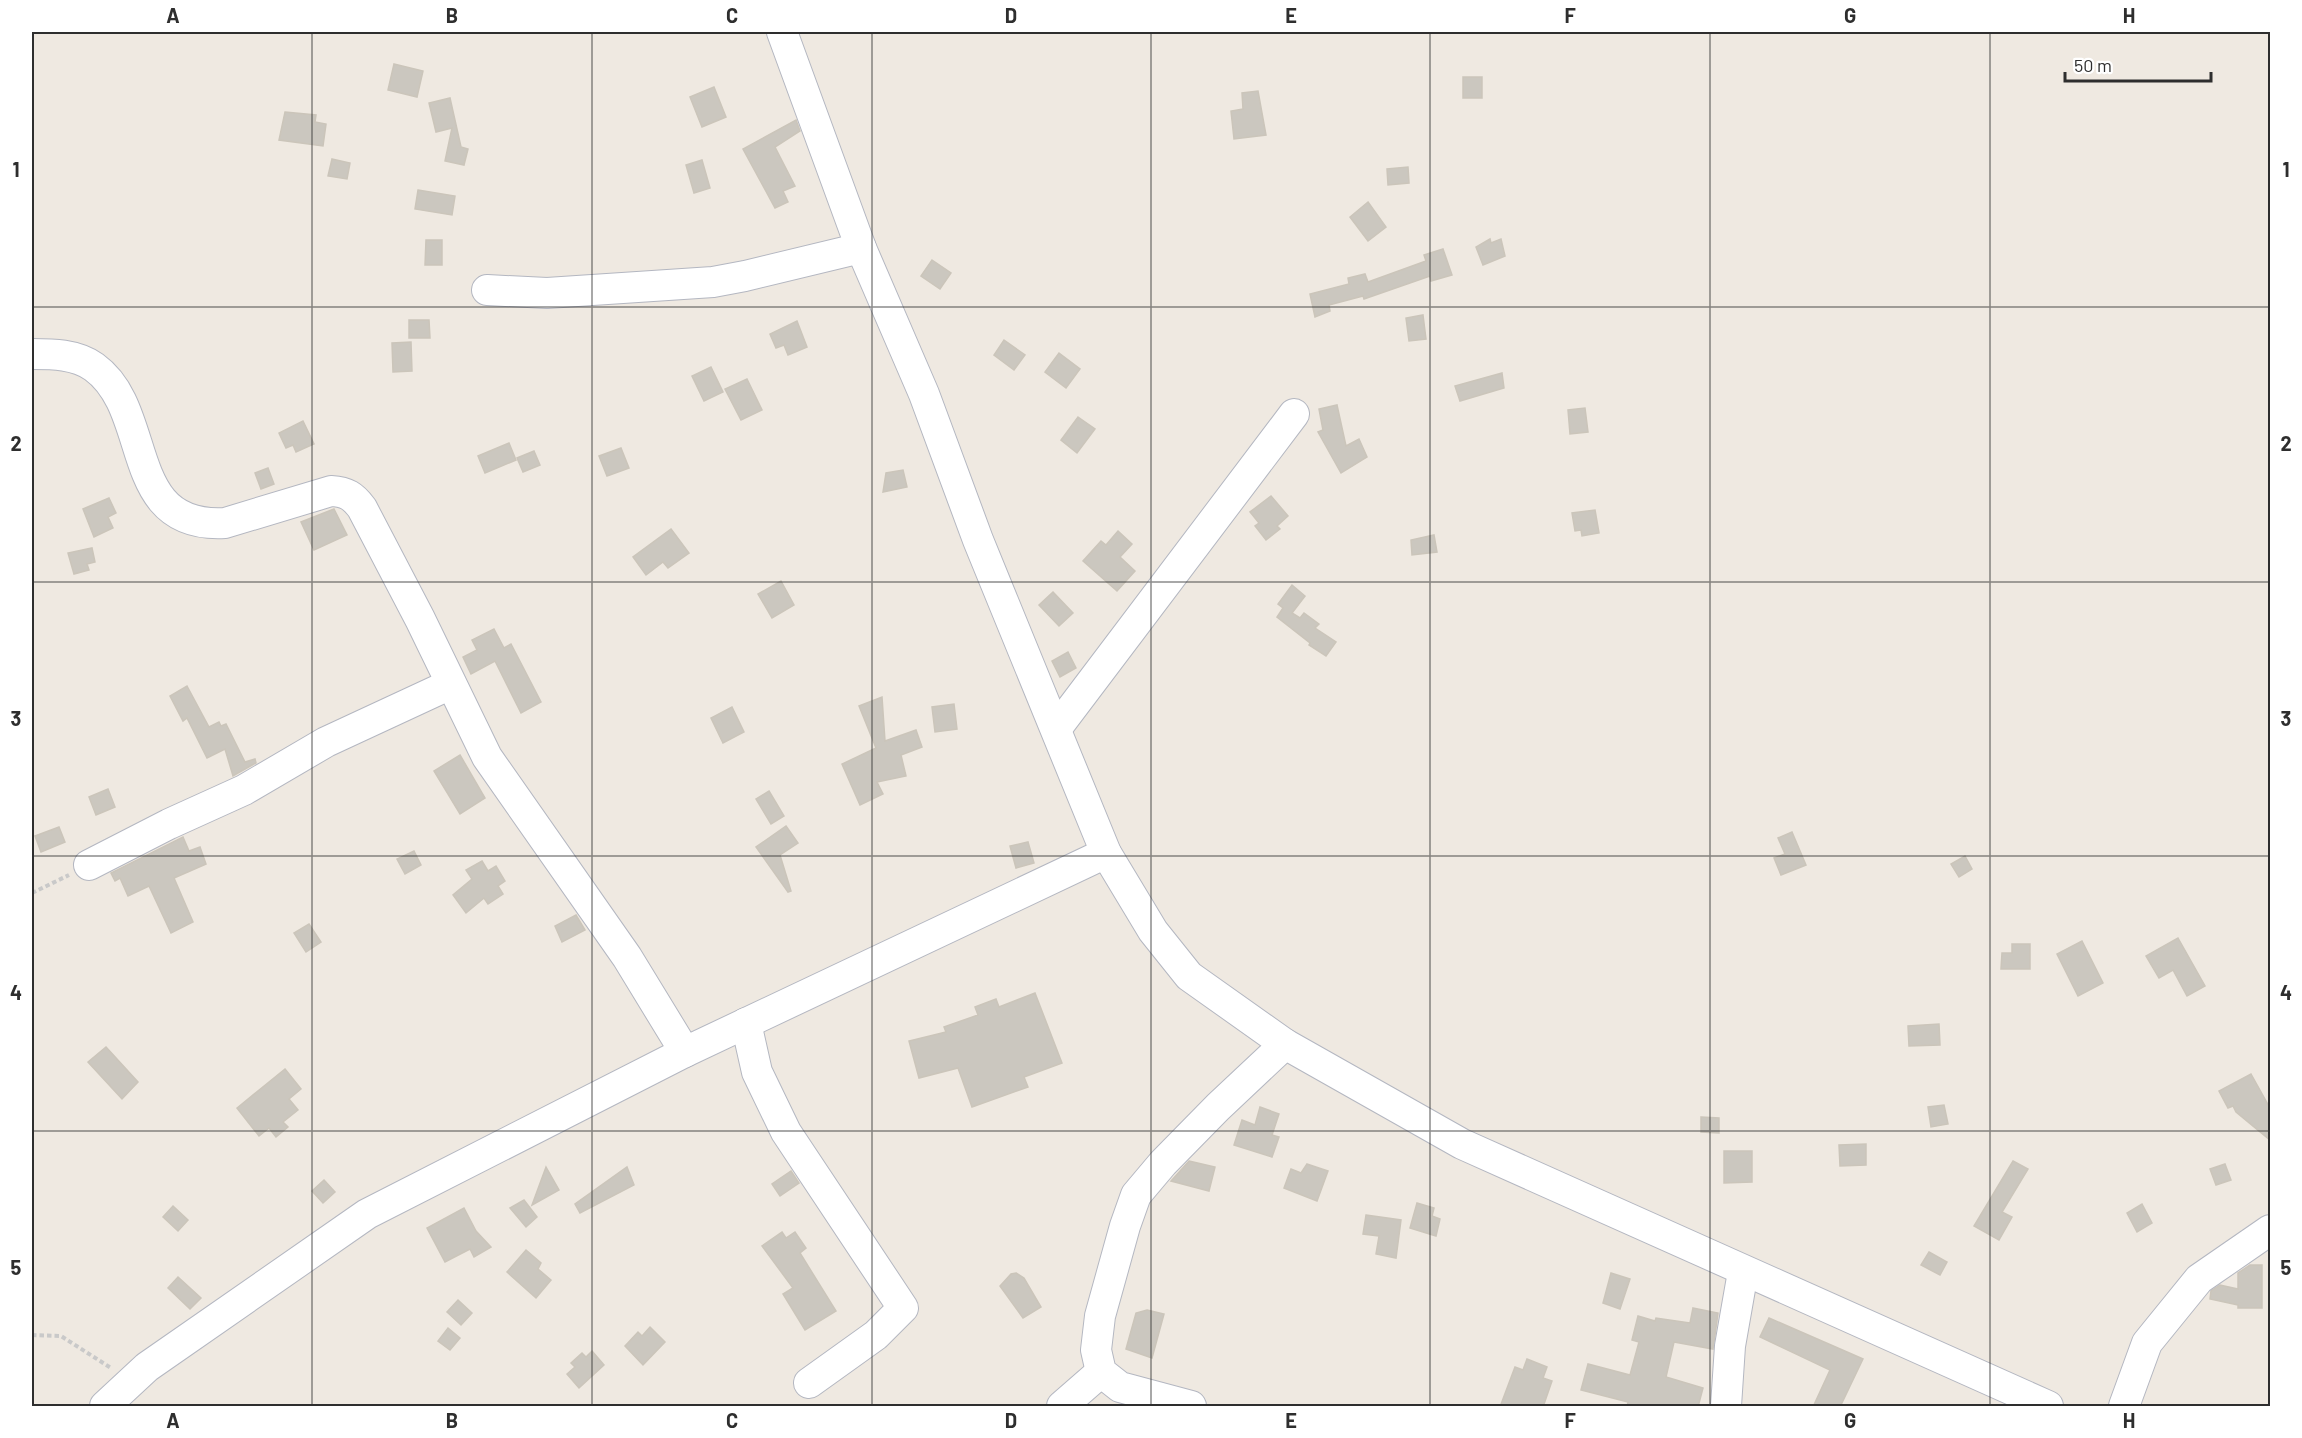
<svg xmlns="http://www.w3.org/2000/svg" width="2302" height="1438" viewBox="0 0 2302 1438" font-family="Barlow,sans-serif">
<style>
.building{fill:#cbc7bf;stroke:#cbc5ba;stroke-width:1.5}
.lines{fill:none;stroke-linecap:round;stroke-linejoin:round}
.minor-casing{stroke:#b4b7c1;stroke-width:32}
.path{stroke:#c9c9c9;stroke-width:4;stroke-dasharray:4.5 3;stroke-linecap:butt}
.minor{stroke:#fff;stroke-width:30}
.grid{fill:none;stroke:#2e2e2e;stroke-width:1.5;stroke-opacity:0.55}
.neatline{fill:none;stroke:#2e2e2e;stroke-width:2}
.grid-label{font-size:20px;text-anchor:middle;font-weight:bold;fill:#2e2e2e}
</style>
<rect width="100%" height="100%" fill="#efe9e1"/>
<g class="building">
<path d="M 394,64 L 423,71 L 417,97 L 388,90 Z"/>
<rect x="1463" y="77" width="19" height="21"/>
<path d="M 714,87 L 726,117 L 702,127 L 690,97 Z"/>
<path d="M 1258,91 L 1266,135 L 1234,139 L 1231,111 L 1243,109 L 1242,93 Z"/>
<path d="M 450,98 L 461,147 L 468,149 L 464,165 L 445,161 L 452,128 L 436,132 L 429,103 Z"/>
<path d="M 285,112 L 316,115 L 315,122 L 326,124 L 323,146 L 279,140 Z"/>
<path d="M 796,120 L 800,131 L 775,147 L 795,186 L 783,191 L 788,202 L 775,208 L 743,149 Z"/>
<path d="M 332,159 L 350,163 L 347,179 L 328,176 Z"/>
<path d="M 702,160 L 710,188 L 694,193 L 686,165 Z"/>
<path d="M 1408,167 L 1409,183 L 1388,185 L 1387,169 Z"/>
<path d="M 418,190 L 455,196 L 452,215 L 415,209 Z"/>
<path d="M 1368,202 L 1386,227 L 1368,241 L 1350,217 Z"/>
<path d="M 1490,239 L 1491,243 L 1501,239 L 1505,256 L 1483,265 L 1476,247 Z"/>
<path d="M 426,240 L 442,240 L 442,265 L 425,265 Z"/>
<path d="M 1443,249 L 1452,275 L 1431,281 L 1430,276 L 1364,299 L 1363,296 L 1329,305 L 1330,311 L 1315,317 L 1310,294 L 1349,284 L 1348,278 L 1365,274 L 1368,282 L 1426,261 L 1424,255 Z"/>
<path d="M 932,260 L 951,273 L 940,289 L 921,276 Z"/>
<path d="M 1423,315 L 1426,339 L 1409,341 L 1406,318 Z"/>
<path d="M 409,320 L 429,320 L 430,338 L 409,338 Z"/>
<path d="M 797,321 L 807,347 L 788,355 L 784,345 L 776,348 L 770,334 Z"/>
<path d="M 1004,340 L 1025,355 L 1014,370 L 994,355 Z"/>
<path d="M 411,342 L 412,371 L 393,372 L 392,343 Z"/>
<path d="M 1059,353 L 1080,369 L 1066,388 L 1045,372 Z"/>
<path d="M 711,367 L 723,392 L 704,401 L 692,376 Z"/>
<path d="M 1502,373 L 1504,388 L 1460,401 L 1455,386 Z"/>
<path d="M 747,379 L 762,410 L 741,420 L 725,389 Z"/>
<path d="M 1337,405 L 1346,446 L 1359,439 L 1367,457 L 1341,473 L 1318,432 L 1323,430 L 1319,409 Z"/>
<path d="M 1585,408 L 1588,432 L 1570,434 L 1568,410 Z"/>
<path d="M 1078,417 L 1095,429 L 1077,453 L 1061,440 Z"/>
<path d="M 303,421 L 314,444 L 296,452 L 293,445 L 286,448 L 279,433 Z"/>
<path d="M 509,443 L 516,460 L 485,473 L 478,456 Z"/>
<path d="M 621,448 L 629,468 L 607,476 L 599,456 Z"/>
<path d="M 534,451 L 540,465 L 523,472 L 517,458 Z"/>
<path d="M 268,468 L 274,484 L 261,489 L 255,473 Z"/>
<path d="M 903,470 L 907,487 L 883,492 L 886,473 Z"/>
<path d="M 1271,496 L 1288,516 L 1277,526 L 1280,529 L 1266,540 L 1255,526 L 1259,523 L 1250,512 Z"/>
<path d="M 109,498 L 116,513 L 108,517 L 113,528 L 94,537 L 83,509 Z"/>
<path d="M 334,509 L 347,535 L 314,550 L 301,522 Z"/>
<path d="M 1595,510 L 1599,533 L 1582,536 L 1581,530 L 1575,531 L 1572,513 Z"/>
<path d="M 671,529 L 689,553 L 668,568 L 663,562 L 646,575 L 633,557 Z"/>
<path d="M 1118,531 L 1132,544 L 1120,557 L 1135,571 L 1117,591 L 1083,561 L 1101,541 L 1106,545 Z"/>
<path d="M 1434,535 L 1437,552 L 1412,555 L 1411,540 Z"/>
<path d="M 92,548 L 95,562 L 87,564 L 89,570 L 74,574 L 68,553 Z"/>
<path d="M 781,581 L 794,605 L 772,618 L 758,594 Z"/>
<path d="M 1292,585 L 1305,596 L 1292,613 L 1300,618 L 1304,613 L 1319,624 L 1315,628 L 1336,642 L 1326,656 L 1309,645 L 1310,643 L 1277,617 L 1283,608 L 1278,604 Z"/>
<path d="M 1053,592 L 1073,613 L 1059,626 L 1039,605 Z"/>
<path d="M 494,629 L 504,648 L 511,644 L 541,702 L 521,713 L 495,661 L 471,674 L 463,657 L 477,650 L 472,640 Z"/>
<path d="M 1068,652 L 1076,668 L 1060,677 L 1052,661 Z"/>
<path d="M 187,686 L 209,727 L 219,722 L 221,726 L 226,724 L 245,762 L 255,759 L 256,763 L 233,776 L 225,749 L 207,758 L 187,718 L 183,721 L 170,696 Z"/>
<path d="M 882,697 L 885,741 L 916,730 L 922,747 L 901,755 L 906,776 L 877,782 L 883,794 L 860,805 L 842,764 L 876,748 L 859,706 Z"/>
<path d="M 954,704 L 957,729 L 935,732 L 932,707 Z"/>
<path d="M 732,707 L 744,732 L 723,743 L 711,718 Z"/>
<path d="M 460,755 L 485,798 L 460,814 L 434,771 Z"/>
<path d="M 108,789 L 115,807 L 96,815 L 89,797 Z"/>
<path d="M 769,791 L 784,816 L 771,824 L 756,799 Z"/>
<path d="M 786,826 L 798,843 L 780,855 L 791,891 L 788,892 L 756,847 Z"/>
<path d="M 59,827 L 65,842 L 41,852 L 35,836 Z"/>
<path d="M 1792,832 L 1806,865 L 1781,875 L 1774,858 L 1785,854 L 1778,838 Z"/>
<path d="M 183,837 L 189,851 L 200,847 L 206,864 L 174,878 L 193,922 L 171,933 L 149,886 L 128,896 L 120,878 L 115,881 L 111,873 Z"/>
<path d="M 1028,842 L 1034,863 L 1016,868 L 1010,846 Z"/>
<path d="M 414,851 L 421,865 L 405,874 L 397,859 Z"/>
<path d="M 1965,856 L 1972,869 L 1959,877 L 1951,864 Z"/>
<path d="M 482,861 L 488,871 L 496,866 L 505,881 L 498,886 L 503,894 L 488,904 L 484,898 L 466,913 L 453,895 L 472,879 L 466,870 Z"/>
<path d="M 576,915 L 585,930 L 562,942 L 555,926 Z"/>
<path d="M 309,924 L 321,942 L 306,952 L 294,933 Z"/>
<path d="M 2178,938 L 2205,986 L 2187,996 L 2173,970 L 2159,978 L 2146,956 Z"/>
<path d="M 2082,941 L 2103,983 L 2078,996 L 2057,954 Z"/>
<path d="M 2012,944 L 2030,944 L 2030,969 L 2001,969 L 2002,953 L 2012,953 Z"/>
<path d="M 1035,993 L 1062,1063 L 1024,1077 L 1028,1087 L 972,1107 L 958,1068 L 919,1078 L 909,1041 L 946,1032 L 944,1027 L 978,1015 L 975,1007 L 996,999 L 999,1007 Z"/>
<path d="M 1939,1024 L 1940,1045 L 1909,1046 L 1908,1026 Z"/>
<path d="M 106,1047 L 138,1082 L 122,1099 L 88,1062 Z"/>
<path d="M 285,1069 L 301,1089 L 289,1099 L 298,1110 L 283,1122 L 288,1127 L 276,1137 L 269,1128 L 259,1136 L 237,1108 Z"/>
<path d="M 2251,1074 L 2271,1110 L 2271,1141 L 2236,1112 L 2233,1106 L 2228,1108 L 2219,1091 Z"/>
<path d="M 1944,1105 L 1948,1124 L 1931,1127 L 1928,1107 Z"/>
<path d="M 1260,1107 L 1279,1114 L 1272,1135 L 1279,1137 L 1272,1157 L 1234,1145 L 1242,1120 L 1255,1125 Z"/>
<path d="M 1701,1117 L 1719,1118 L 1719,1133 L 1701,1132 Z"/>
<path d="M 1866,1144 L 1866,1165 L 1840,1166 L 1839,1145 Z"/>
<path d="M 1724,1151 L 1752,1151 L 1752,1182 L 1724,1183 Z"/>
<path d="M 1189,1161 L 1215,1167 L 1209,1191 L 1171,1181 Z"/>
<path d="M 2013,1161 L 2028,1169 L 2002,1212 L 2012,1217 L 1999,1240 L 1974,1226 Z"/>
<path d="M 1307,1164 L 1328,1171 L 1317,1201 L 1284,1188 L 1291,1169 L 1301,1173 Z"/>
<path d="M 2225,1164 L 2231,1180 L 2216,1185 L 2210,1169 Z"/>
<path d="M 546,1167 L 559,1190 L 532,1205 Z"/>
<path d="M 627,1167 L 634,1185 L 580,1213 L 575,1204 Z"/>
<path d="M 791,1171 L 799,1183 L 780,1196 L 772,1184 Z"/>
<path d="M 324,1180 L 335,1192 L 323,1203 L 312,1191 Z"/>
<path d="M 524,1200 L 537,1217 L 526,1227 L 510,1208 Z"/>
<path d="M 1417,1203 L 1434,1208 L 1432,1216 L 1440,1219 L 1436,1236 L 1410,1228 Z"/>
<path d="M 2142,1204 L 2152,1223 L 2137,1232 L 2127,1213 Z"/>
<path d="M 173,1206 L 188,1220 L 178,1231 L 163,1217 Z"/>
<path d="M 464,1208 L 476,1231 L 491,1247 L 474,1257 L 470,1249 L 445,1262 L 427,1228 Z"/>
<path d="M 1366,1215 L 1401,1220 L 1396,1258 L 1376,1254 L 1379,1236 L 1363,1234 Z"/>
<path d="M 782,1232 L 786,1238 L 795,1232 L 806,1248 L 800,1253 L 836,1311 L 805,1330 L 783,1294 L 793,1288 L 762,1246 Z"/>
<path d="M 526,1250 L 541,1263 L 538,1269 L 551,1280 L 536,1298 L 507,1272 Z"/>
<path d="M 1929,1252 L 1947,1262 L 1940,1275 L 1921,1265 Z"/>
<path d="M 2250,1265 L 2262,1265 L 2262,1308 L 2238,1308 L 2238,1305 L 2210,1299 L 2211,1291 L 2220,1285 L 2238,1289 L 2238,1273 Z"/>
<path d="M 1016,1273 L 1024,1278 L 1041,1307 L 1023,1318 L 1000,1286 L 1011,1274 Z"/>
<path d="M 1611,1273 L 1630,1279 L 1620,1309 L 1603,1303 Z"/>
<path d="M 178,1277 L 201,1298 L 190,1309 L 168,1288 Z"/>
<path d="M 458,1300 L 472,1313 L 461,1325 L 447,1312 Z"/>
<path d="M 1693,1308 L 1718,1313 L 1713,1349 L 1674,1342 L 1666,1377 L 1703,1388 L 1698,1407 L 1627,1407 L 1628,1402 L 1581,1390 L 1588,1364 L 1630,1375 L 1639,1342 L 1632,1340 L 1638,1316 L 1655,1321 L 1656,1318 L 1690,1323 Z"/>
<path d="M 1147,1310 L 1164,1314 L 1152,1358 L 1126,1349 L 1136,1313 Z"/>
<path d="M 1769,1318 L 1863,1359 L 1840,1407 L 1813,1407 L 1830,1370 L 1760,1337 Z"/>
<path d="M 650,1327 L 665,1342 L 643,1365 L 625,1346 L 638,1332 L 642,1336 Z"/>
<path d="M 448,1328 L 460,1338 L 450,1350 L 438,1341 Z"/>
<path d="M 592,1351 L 604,1365 L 579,1388 L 567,1374 L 575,1367 L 571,1363 L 582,1353 L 586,1357 Z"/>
<path d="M 1527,1359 L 1547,1367 L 1543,1378 L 1552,1381 L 1543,1407 L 1500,1407 L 1515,1367 L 1523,1370 Z"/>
</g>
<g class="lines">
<g class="minor-casing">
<g id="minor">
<path d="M 782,32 L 861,248 L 924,394 L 978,540 L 1106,853 L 1153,931 L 1189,976 L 1285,1044 L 1462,1144 L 2048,1406"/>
<path d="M 487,290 L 547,293 L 713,282 L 745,276 L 861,248"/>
<path d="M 32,354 C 52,354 76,354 94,367 C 155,411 121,529 225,523 L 331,491 C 347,492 353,496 362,508 L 420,619 L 487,757 L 627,957 L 685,1052"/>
<path d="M 1056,729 L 1294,414"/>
<path d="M 89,865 L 169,824 L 244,790 L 326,742 L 451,684"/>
<path d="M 746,1023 L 757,1072 L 786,1132 L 903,1308 L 876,1335 L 809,1383"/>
<path d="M 105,1406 L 147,1367 L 367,1214 L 685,1052 L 1106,853"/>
<path d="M 1062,1406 L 1101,1372"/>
<path d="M 1191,1406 L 1120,1387 L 1101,1372 L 1096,1350 L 1100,1316 L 1125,1226 L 1136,1195 L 1163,1163 L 1218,1107 L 1285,1044"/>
<path d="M 1726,1406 L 1730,1346 L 1743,1272"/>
<path d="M 2124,1406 L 2147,1343 L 2199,1279 L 2270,1230"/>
</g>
</g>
<g class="path">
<path d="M 32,893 L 69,875"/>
<path d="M 32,1335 L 61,1336 L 111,1368"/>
</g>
<use href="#minor" class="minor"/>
</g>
<path class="grid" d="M 312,32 L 312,1406M 592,32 L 592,1406M 872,32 L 872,1406M 1151,32 L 1151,1406M 1430,32 L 1430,1406M 1710,32 L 1710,1406M 1990,32 L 1990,1406M 32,307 L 2270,307M 32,582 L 2270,582M 32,856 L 2270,856M 32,1131 L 2270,1131"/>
<rect width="2302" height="1438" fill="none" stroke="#ffffff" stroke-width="66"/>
<path d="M2065 72v9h146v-9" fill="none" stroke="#2e2e2e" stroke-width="3"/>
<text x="2074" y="72" font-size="18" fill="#2e2e2e" stroke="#ffffff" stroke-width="4.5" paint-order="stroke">50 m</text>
<rect x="33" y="33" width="2236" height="1372" class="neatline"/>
<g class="grid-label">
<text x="173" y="23">A</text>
<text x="452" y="23">B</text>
<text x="732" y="23">C</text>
<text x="1011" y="23">D</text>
<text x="1291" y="23">E</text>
<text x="1570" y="23">F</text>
<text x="1850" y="23">G</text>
<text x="2129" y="23">H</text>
<text x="16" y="177">1</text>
<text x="2286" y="177">1</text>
<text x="16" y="451">2</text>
<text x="2286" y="451">2</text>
<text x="16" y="726">3</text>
<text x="2286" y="726">3</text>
<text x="16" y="1000">4</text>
<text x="2286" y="1000">4</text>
<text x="16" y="1275">5</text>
<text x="2286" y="1275">5</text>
<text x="173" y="1428">A</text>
<text x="452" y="1428">B</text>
<text x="732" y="1428">C</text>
<text x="1011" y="1428">D</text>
<text x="1291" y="1428">E</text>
<text x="1570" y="1428">F</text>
<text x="1850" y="1428">G</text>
<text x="2129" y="1428">H</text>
</g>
</svg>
